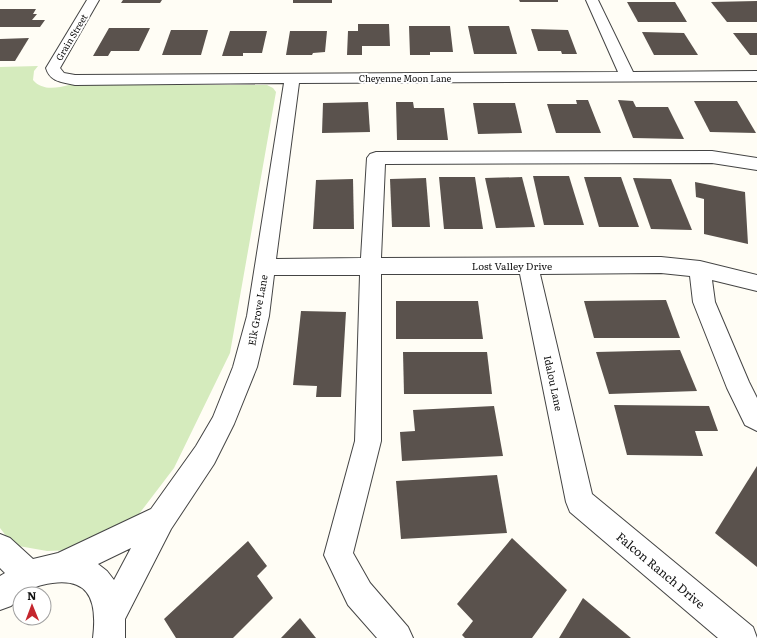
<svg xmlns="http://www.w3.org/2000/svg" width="757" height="638" viewBox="0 0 757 638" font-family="Literata,serif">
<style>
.green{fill:#d5ebbd}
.building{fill:#5a524d}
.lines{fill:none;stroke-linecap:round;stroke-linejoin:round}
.minor-casing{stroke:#444;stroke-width:2}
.minor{fill:#fff;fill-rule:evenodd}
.labels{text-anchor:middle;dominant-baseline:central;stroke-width:4;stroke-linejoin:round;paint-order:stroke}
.far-street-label{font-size:9px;fill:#111;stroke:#fff}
.street-label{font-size:10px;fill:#111;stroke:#fff}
.near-street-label{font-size:12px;fill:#111;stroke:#fff}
</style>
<rect width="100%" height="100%" fill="#fffdf5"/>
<path class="green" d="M 38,66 L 34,71 L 33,80 C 42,91 57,88 69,85 L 267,85 L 273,88 L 276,92 L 230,353 L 174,468 L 139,514 L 112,532 L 76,550 L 47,551 L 13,545 L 0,528 L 0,67 Z"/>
<g class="building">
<path d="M 123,0 L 162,0 L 160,3 L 121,3 Z"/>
<rect x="293" y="0" width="39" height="3"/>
<path d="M 519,0 L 558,0 L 558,2 L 520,2 Z"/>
<path d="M 757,1 L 757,22 L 727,22 L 711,2 Z"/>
<path d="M 627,2 L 675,2 L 687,22 L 638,22 Z"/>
<path d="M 0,9 L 36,9 L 33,14 L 37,14 L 32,20 L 45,20 L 40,27 L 0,27 Z"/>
<path d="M 358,24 L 389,24 L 390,46 L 362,46 L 362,55 L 347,55 L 348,31 L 358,31 Z"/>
<path d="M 409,26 L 450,26 L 453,52 L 430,52 L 430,55 L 410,55 Z"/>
<path d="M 468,26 L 509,26 L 517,54 L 474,54 Z"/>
<path d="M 109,28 L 150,28 L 139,51 L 111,51 L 108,56 L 93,56 Z"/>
<path d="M 531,29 L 568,30 L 577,54 L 562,54 L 561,51 L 538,51 Z"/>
<path d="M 171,30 L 208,30 L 201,55 L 162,55 Z"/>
<path d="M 230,31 L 267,31 L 262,53 L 243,53 L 243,56 L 222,56 Z"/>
<path d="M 290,31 L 327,31 L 325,52 L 313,53 L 312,55 L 286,55 Z"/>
<path d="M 642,32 L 684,33 L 698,55 L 654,55 Z"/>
<path d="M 733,33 L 757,33 L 757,55 L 750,55 Z"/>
<path d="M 29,38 L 15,61 L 0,61 L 0,39 Z"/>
<path d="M 576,100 L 588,100 L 601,133 L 556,133 L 547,104 L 577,104 Z"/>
<path d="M 618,100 L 633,101 L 636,107 L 668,107 L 684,139 L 633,138 Z"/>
<path d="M 694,101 L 737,101 L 756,133 L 710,132 Z"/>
<path d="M 368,102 L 370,132 L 322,133 L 323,103 Z"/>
<path d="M 396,102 L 413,102 L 414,108 L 444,108 L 448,140 L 397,140 Z"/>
<path d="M 473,103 L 515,103 L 522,133 L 478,134 Z"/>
<path d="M 533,176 L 569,176 L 584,225 L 544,225 Z"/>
<path d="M 439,177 L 475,177 L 483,229 L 444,229 Z"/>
<path d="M 522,177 L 535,227 L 496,228 L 485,178 Z"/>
<path d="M 584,177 L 621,177 L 639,227 L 599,227 Z"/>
<path d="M 426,178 L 430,227 L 392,227 L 390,179 Z"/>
<path d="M 633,178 L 671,179 L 692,230 L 651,229 Z"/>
<path d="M 353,179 L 354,229 L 313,229 L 316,180 Z"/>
<path d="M 695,182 L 745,192 L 748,244 L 704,234 L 704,199 L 696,197 Z"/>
<path d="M 666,300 L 680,338 L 594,338 L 584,301 Z"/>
<path d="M 396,301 L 478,301 L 483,339 L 396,339 Z"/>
<path d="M 301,311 L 346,312 L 341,397 L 316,397 L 317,386 L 293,385 Z"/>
<path d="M 680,350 L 697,391 L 609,394 L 596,352 Z"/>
<path d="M 403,352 L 487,352 L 492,394 L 404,394 Z"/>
<path d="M 614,405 L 709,406 L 718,431 L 695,431 L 703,456 L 627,455 Z"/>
<path d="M 494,406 L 503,456 L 402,461 L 400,432 L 415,431 L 413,410 Z"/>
<path d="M 757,466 L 757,567 L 715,533 Z"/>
<path d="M 497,475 L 507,533 L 401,539 L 396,481 Z"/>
<path d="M 512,538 L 567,590 L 532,638 L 465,638 L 462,635 L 473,621 L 457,604 Z"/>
<path d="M 248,541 L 267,566 L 257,576 L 273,598 L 233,638 L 176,638 L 164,619 Z"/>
<path d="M 583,598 L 631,638 L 559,638 Z"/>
<path d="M 300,618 L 316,638 L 281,638 Z"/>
</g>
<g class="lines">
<g class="minor-casing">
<path id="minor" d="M 87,0 L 99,0 L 60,68 L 64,73 L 75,75 L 618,72 L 586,0 L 598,0 L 633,72 L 757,71 L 757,81 L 299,83 L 276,259 L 361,258 L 367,158 L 370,154 L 376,152 L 712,151 L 757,158 L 757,170 L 712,163 L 385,164 L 381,258 L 661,257 L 700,261 L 757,275 L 757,291 L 712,280 L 715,302 L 749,382 L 757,398 L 757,431 L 745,425 L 727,388 L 693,302 L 690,276 L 661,273 L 540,274 L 592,494 L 753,627 L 757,638 L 718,638 L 570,512 L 566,502 L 520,274 L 381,274 L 381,441 L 353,553 L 370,583 L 408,627 L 413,638 L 377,638 L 348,605 L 324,555 L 355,441 L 360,275 L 274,275 L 269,316 L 257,367 L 234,424 L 214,464 L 171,529 L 125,619 L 125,638 L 93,638 C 98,598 88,574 42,585 C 34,586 29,594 20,594 L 20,598 L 11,606 L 0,610 L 0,576 L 5,573 L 0,568 L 0,534 L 10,538 L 33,559 L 58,553 L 151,509 L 196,446 L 213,417 L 233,367 L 247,316 L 284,83 L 75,85 C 62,82 50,82 46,68 ZM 131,548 L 114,580 L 107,571 L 98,564 Z"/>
</g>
<use href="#minor" class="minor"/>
</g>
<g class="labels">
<g class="far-street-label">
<text transform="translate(71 37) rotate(-59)">Grain Street</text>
<text x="405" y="78">Cheyenne Moon Lane</text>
</g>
<g class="street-label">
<text x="512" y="265">Lost Valley Drive</text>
<text transform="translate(257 310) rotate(-80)">Elk Grove Lane</text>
<text transform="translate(554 383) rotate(78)">Idalou Lane</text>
</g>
<g class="near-street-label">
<text transform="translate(661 570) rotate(40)">Falcon Ranch Drive</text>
</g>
</g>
<g transform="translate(32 606) rotate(359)"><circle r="19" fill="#ffffff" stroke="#a0a0a0"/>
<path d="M0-3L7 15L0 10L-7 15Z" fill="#c4262e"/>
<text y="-6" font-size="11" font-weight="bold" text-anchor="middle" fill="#111111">N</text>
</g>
</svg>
